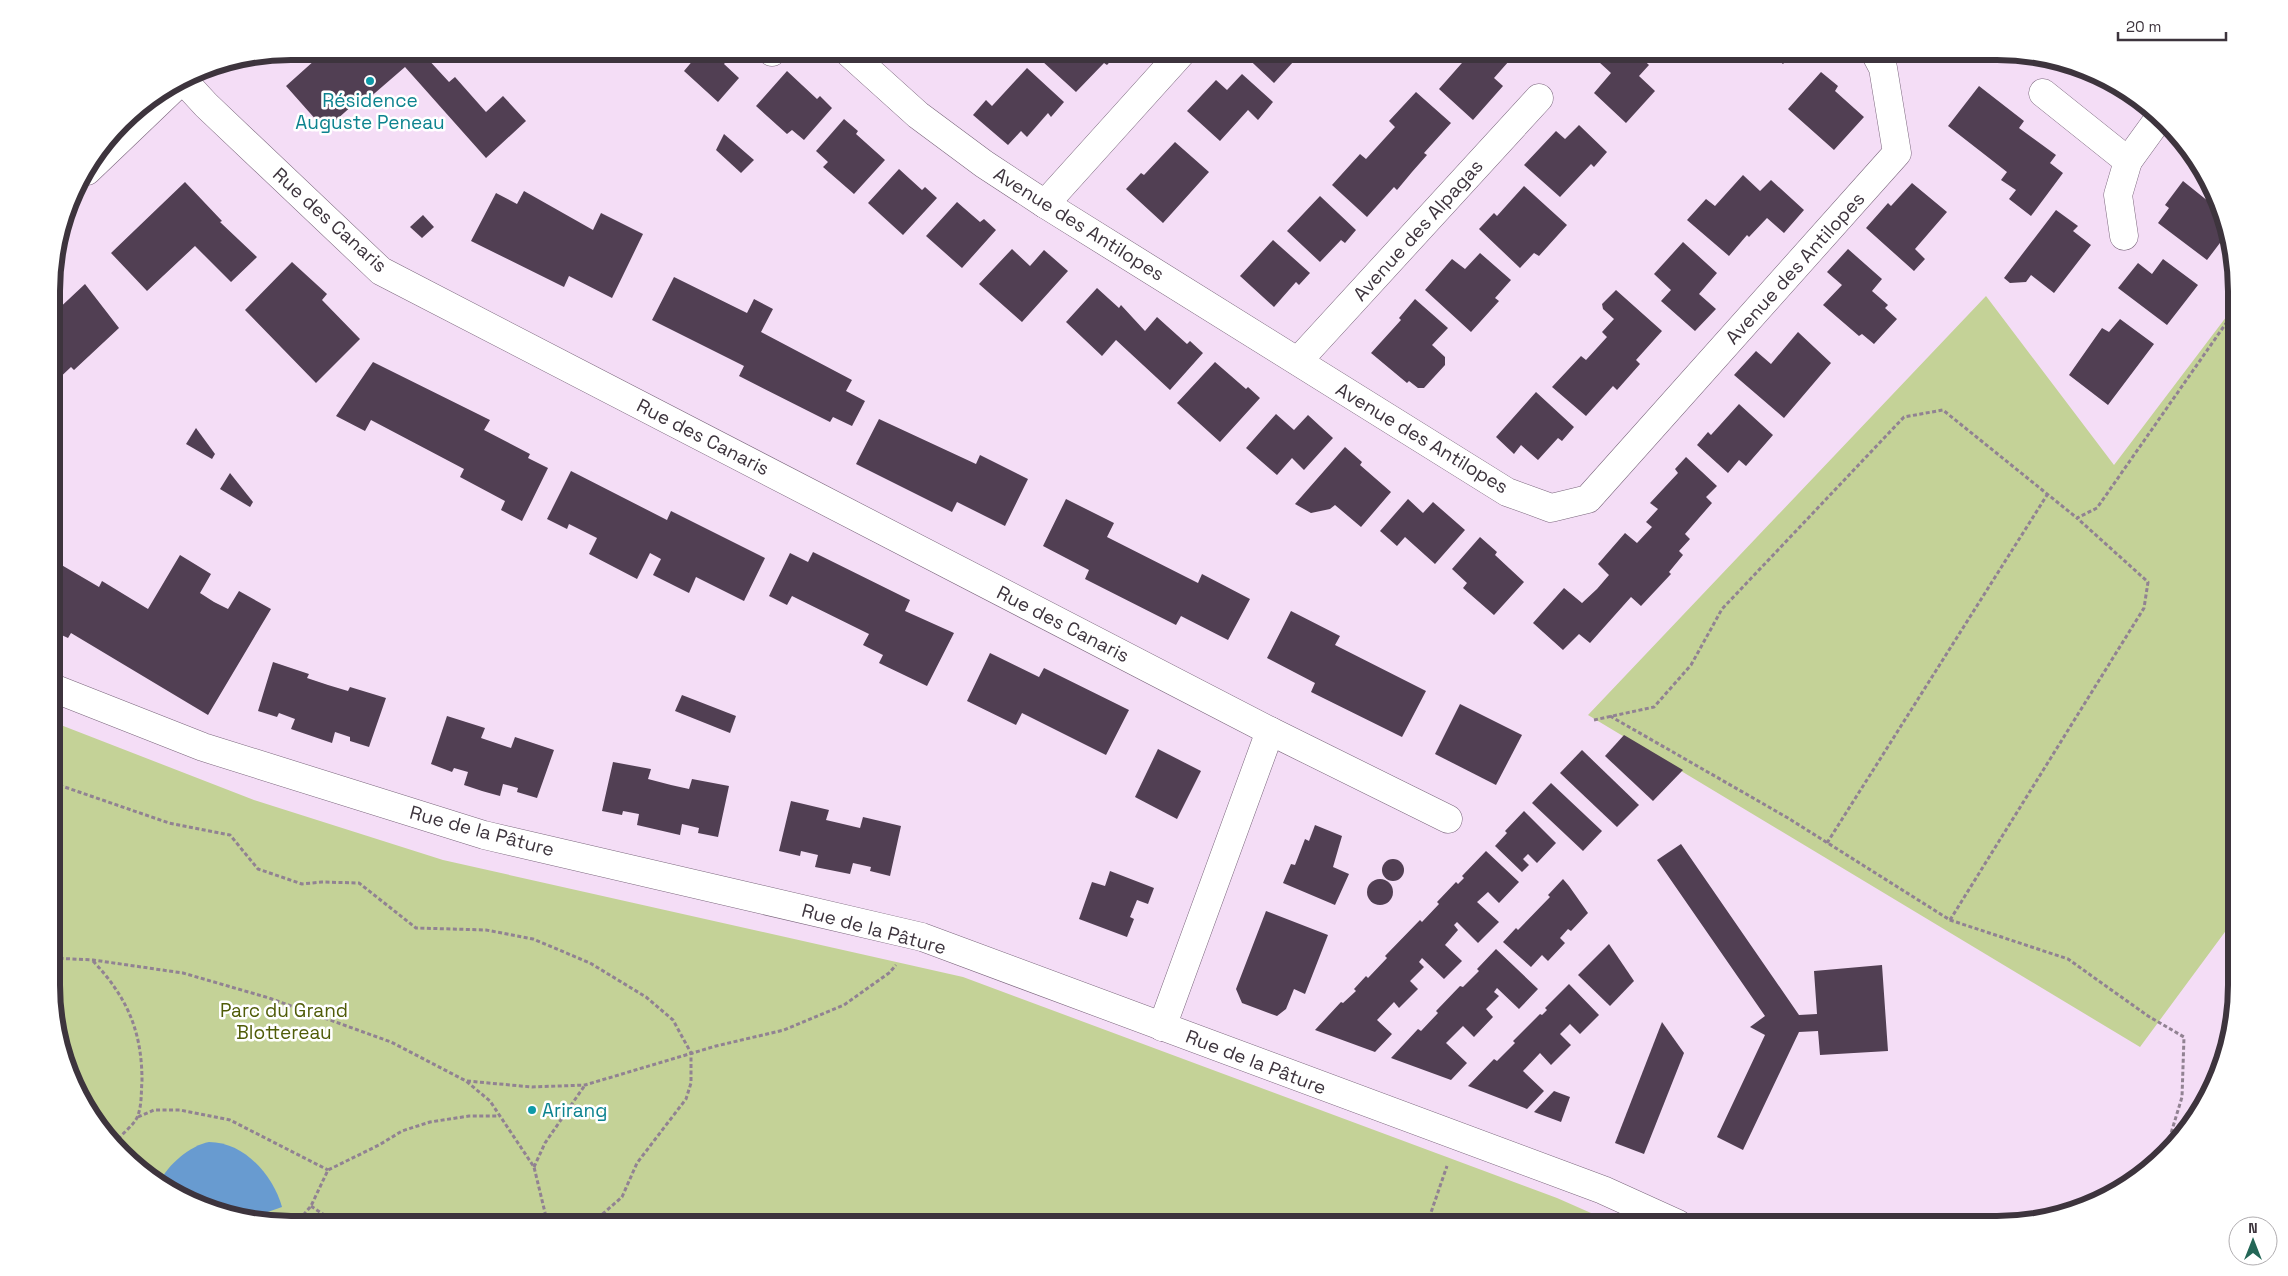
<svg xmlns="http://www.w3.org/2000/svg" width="2288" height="1276" viewBox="0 0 2288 1276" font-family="'Space Grotesk',sans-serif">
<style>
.green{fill:#c4d297}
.water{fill:#689bd0}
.building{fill:#513f53}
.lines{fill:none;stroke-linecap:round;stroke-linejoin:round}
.minor-casing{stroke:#7a667c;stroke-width:29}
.path{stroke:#918292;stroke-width:3;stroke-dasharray:4 2.5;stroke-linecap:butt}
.minor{stroke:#fff;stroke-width:28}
.culture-dot{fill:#0f9aa8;stroke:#fff;stroke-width:2}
.labels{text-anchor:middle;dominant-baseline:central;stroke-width:5;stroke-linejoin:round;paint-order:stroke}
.culture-label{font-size:19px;fill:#0d838f;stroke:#fff}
.street-label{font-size:19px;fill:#3d343d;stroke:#fff}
.park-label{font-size:19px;fill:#505c09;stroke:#fff}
.rim{fill:none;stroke:#3d343d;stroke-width:6}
</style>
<rect width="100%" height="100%" fill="#f4ddf6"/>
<g class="green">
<path d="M 1986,296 L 2114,465 L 2236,304 L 2236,917 L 2140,1047 L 1588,715 Z"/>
<path d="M 53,722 L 254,800 L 443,860 L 963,977 L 1557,1198 L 1616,1224 L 291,1225 L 229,1217 L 171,1193 L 92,1118 L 53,1016 Z"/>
</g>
<path class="water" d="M 209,1142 C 244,1142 273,1175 282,1207 L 262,1214 L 229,1217 L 171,1193 L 160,1182 C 167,1165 191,1145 209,1142 Z"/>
<g class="building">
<path d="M 325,51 L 432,51 L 426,57 L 449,82 L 455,77 L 486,112 L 503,96 L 526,121 L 486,158 L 405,67 L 368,99 L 364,95 L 325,130 L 286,86 Z"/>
<path d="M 687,51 L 735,51 L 724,64 L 739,78 L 718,102 L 684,71 L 695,58 Z"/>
<path d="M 1051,51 L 1117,51 L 1119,52 L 1107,65 L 1104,63 L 1076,92 L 1042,61 Z"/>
<path d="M 1240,51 L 1303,51 L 1274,83 Z"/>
<path d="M 1465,51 L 1498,51 L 1509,61 L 1494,78 L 1503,86 L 1473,120 L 1439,89 L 1469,55 Z"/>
<path d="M 1587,51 L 1634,51 L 1649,65 L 1639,76 L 1655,91 L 1626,123 L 1594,93 L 1611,73 Z"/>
<path d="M 1759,51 L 1795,51 L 1783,64 L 1769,52 L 1764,56 Z"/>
<path d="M 1027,68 L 1064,102 L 1051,117 L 1048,113 L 1027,137 L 1021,131 L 1008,145 L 973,115 L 986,100 L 992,106 Z"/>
<path d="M 787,71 L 817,99 L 820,96 L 832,108 L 804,140 L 792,130 L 787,134 L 756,106 Z"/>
<path d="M 1821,72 L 1838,86 L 1835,91 L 1864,117 L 1834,150 L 1788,109 Z"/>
<path d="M 1242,74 L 1273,102 L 1258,120 L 1248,110 L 1220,141 L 1187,111 L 1216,80 L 1227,90 Z"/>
<path d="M 1979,86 L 2024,121 L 2019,128 L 2056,155 L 2050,163 L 2063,173 L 2031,216 L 2009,199 L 2016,190 L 2001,180 L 2007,172 L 1948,126 Z"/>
<path d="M 1416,92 L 1451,123 L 1424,153 L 1427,155 L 1412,172 L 1397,190 L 1394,187 L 1367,217 L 1332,185 L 1360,154 L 1366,159 L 1395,127 L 1389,121 Z"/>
<path d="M 844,119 L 858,131 L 856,134 L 885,160 L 854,194 L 823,167 L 828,162 L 816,151 Z"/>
<path d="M 1579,125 L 1607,152 L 1594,167 L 1591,164 L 1560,197 L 1524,165 L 1556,131 L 1565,139 Z"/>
<path d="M 724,134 L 754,160 L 741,173 L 716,150 Z"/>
<path d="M 1175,142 L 1209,172 L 1163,223 L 1126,189 L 1141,173 L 1144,175 Z"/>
<path d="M 2198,162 L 2201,167 L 2207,180 L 2193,170 Z"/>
<path d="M 899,169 L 922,190 L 925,187 L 937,198 L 903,235 L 868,203 Z"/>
<path d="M 1743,175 L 1760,191 L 1771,180 L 1804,210 L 1784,233 L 1767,218 L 1749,237 L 1747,235 L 1729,256 L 1687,220 L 1706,199 L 1715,206 Z"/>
<path d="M 2183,181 L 2224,214 L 2229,237 L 2226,235 L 2207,260 L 2158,223 L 2169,208 L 2165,205 Z"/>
<path d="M 185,182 L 222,221 L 220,222 L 257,257 L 231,282 L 195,246 L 147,291 L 111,253 Z"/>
<path d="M 1912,183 L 1947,212 L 1915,249 L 1925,259 L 1914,271 L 1866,228 L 1888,203 L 1891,206 Z"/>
<path d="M 1524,186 L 1567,225 L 1539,256 L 1534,253 L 1520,268 L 1479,229 L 1494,213 L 1497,216 Z"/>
<path d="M 524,191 L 593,230 L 601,213 L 643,234 L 612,298 L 569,276 L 564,287 L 471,241 L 496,193 L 517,204 Z"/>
<path d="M 1320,196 L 1356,230 L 1345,243 L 1341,240 L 1320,262 L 1287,231 Z"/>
<path d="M 957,202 L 980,222 L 984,219 L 996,230 L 962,268 L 926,236 Z"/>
<path d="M 2056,210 L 2078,226 L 2073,231 L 2091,245 L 2054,293 L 2031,275 L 2026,282 L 2010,283 L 2004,278 Z"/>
<path d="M 423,215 L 434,227 L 422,238 L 410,227 Z"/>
<path d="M 1273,240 L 1310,273 L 1299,285 L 1296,282 L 1274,307 L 1240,276 Z"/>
<path d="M 1683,242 L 1717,273 L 1699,294 L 1716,309 L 1695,331 L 1661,301 L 1671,290 L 1654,274 Z"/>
<path d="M 1012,249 L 1030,266 L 1044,250 L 1068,271 L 1022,322 L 979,284 Z"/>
<path d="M 1848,249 L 1882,279 L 1872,291 L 1888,305 L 1885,308 L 1897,319 L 1874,344 L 1862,334 L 1859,336 L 1823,305 L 1842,285 L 1827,272 Z"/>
<path d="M 1480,253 L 1511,280 L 1495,298 L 1499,301 L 1471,332 L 1425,290 L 1452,259 L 1465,269 Z"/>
<path d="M 2163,259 L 2198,285 L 2167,325 L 2118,288 L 2138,263 L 2152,274 Z"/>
<path d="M 292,262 L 327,294 L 322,300 L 360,339 L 316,383 L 245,310 Z"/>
<path d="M 674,277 L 747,313 L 754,299 L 773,309 L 761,332 L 852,380 L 846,391 L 865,401 L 852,426 L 833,417 L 830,422 L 739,376 L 744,366 L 652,320 Z"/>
<path d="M 85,284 L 119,328 L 74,370 L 71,367 L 53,384 L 53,314 Z"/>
<path d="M 1097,288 L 1119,308 L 1121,305 L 1145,331 L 1157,317 L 1187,344 L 1190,341 L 1203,353 L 1170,390 L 1116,340 L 1102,356 L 1066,322 Z"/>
<path d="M 1616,290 L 1662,331 L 1636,360 L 1640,364 L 1617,390 L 1613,386 L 1586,416 L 1552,387 L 1581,356 L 1586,360 L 1607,337 L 1602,332 L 1614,319 L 1603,309 L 1602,304 Z"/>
<path d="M 1415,299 L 1448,328 L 1432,345 L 1445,357 L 1445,365 L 1424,388 L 1418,388 L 1409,381 L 1407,383 L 1371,353 L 1401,320 L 1399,318 Z"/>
<path d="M 2120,319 L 2154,344 L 2108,405 L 2069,375 L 2102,328 L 2109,332 Z"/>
<path d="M 1798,332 L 1831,363 L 1784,418 L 1734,375 L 1756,351 L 1771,364 Z"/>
<path d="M 373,362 L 490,420 L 484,430 L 530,454 L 528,458 L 548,468 L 522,521 L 501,510 L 505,501 L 460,477 L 464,469 L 371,420 L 365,431 L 336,416 Z"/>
<path d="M 1215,362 L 1246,389 L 1248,387 L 1260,398 L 1220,442 L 1177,403 Z"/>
<path d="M 1536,392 L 1574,427 L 1562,441 L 1558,438 L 1538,460 L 1521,445 L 1514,454 L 1496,437 Z"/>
<path d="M 1739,404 L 1773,435 L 1746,466 L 1739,460 L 1728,473 L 1697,445 L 1708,432 L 1711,435 Z"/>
<path d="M 1276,414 L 1294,430 L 1308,415 L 1333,438 L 1304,470 L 1292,458 L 1277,475 L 1246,448 Z"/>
<path d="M 879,419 L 976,464 L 980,455 L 1028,479 L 1005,526 L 957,502 L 952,512 L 856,464 Z"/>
<path d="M 196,428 L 215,454 L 212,459 L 186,444 Z"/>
<path d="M 1345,447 L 1362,462 L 1360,465 L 1391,492 L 1361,527 L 1335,505 L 1330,509 L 1311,513 L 1295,504 Z"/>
<path d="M 1686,457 L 1717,486 L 1706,497 L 1712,503 L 1685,534 L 1690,539 L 1679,551 L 1683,555 L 1669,572 L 1671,574 L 1641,606 L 1631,597 L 1590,643 L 1579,634 L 1563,650 L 1533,623 L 1564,588 L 1582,603 L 1597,589 L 1609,575 L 1598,564 L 1625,533 L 1637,543 L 1652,527 L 1646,522 L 1658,509 L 1650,503 L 1678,473 L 1675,469 Z"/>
<path d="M 571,471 L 667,520 L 671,511 L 765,558 L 744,601 L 696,577 L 689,593 L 653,575 L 661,559 L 650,553 L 637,579 L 589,554 L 597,538 L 569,524 L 567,529 L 547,519 Z"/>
<path d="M 230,473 L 253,502 L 250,507 L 220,489 Z"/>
<path d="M 1066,499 L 1114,523 L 1107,537 L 1198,583 L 1202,574 L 1250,599 L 1228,640 L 1181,616 L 1176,625 L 1085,579 L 1089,570 L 1043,546 Z"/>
<path d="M 1408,499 L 1423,513 L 1433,502 L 1465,530 L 1435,564 L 1405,537 L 1397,546 L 1380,531 Z"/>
<path d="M 1480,537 L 1497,552 L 1495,555 L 1524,582 L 1494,615 L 1463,588 L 1467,583 L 1452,569 Z"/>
<path d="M 813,552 L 910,600 L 905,611 L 954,633 L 927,686 L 879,663 L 883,655 L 863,645 L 869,634 L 792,596 L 787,605 L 769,596 L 790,553 L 808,562 Z"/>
<path d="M 180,555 L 211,574 L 200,593 L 214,602 L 228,609 L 239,591 L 271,609 L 208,715 L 71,633 L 68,638 L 53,631 L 53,560 L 99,587 L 102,581 L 148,609 Z"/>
<path d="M 1291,611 L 1340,636 L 1335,645 L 1426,691 L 1402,737 L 1311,692 L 1315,683 L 1267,658 Z"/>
<path d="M 990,653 L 1039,677 L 1044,668 L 1129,710 L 1106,755 L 1022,713 L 1016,725 L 967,701 Z"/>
<path d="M 273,662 L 309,674 L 307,678 L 328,685 L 348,691 L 350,687 L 386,698 L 369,747 L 350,741 L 350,737 L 335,732 L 332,743 L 291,729 L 295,719 L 279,713 L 277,717 L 258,711 Z"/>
<path d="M 682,695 L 736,716 L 730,733 L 675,711 Z"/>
<path d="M 1460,704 L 1522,735 L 1496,785 L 1435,754 Z"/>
<path d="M 447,716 L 485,728 L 481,738 L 511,748 L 515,737 L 554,750 L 537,798 L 517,792 L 518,788 L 503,784 L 500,796 L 482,791 L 464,785 L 468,772 L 454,768 L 452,772 L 431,764 Z"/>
<path d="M 1624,735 L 1683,770 L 1653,801 L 1605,756 Z"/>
<path d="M 1158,749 L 1201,771 L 1177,819 L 1135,797 Z"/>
<path d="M 1582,750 L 1639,805 L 1617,827 L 1560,773 Z"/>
<path d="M 613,762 L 651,769 L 648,779 L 671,785 L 689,789 L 692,779 L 729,786 L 718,837 L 698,833 L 699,828 L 682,824 L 680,835 L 637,825 L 639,814 L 623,811 L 622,815 L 602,811 Z"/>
<path d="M 1551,783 L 1602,831 L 1583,851 L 1532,803 Z"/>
<path d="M 791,801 L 829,810 L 826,820 L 860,828 L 863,817 L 901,826 L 890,876 L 870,871 L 871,867 L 853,863 L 850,874 L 815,867 L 818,855 L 801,851 L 800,856 L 779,851 Z"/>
<path d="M 1524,811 L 1556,843 L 1537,863 L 1528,854 L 1523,859 L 1529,865 L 1522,872 L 1495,846 L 1507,833 L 1505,831 Z"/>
<path d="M 1315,825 L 1342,836 L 1333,867 L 1349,874 L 1335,905 L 1283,883 L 1291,864 L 1295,865 L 1305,839 L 1309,841 Z"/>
<path d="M 1681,844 L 1799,1015 L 1817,1014 L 1814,971 L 1882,965 L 1888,1051 L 1820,1055 L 1818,1031 L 1799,1032 L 1743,1150 L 1717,1137 L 1765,1035 L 1750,1027 L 1765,1016 L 1657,860 Z"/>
<path d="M 1486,851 L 1519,882 L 1499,903 L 1488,892 L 1477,902 L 1499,922 L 1478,943 L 1457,922 L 1454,925 L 1458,930 L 1445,945 L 1462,961 L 1444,979 L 1422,958 L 1419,962 L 1424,967 L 1410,981 L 1418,989 L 1399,1008 L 1394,1002 L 1377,1020 L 1392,1034 L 1375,1052 L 1315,1030 L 1341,1002 L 1343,1003 L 1356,991 L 1354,989 L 1366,976 L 1368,978 L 1387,958 L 1385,956 L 1420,920 L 1422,922 L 1439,904 L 1437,902 L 1456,882 L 1458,884 L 1464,878 L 1462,876 Z"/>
<circle cx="1393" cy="870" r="11"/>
<path d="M 1110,871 L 1154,888 L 1148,904 L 1137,900 L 1130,917 L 1134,919 L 1127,937 L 1079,919 L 1092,882 L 1105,886 Z"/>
<path d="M 1563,879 L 1569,886 L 1588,913 L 1571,931 L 1568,929 L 1560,938 L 1565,943 L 1548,961 L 1542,955 L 1531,967 L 1503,942 L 1516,928 L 1518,930 L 1550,897 L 1548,895 Z"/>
<circle cx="1380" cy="892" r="13"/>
<path d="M 1266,911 L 1328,935 L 1305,994 L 1294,989 L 1286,1009 L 1277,1016 L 1242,1003 L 1236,989 Z"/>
<path d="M 1609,944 L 1634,981 L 1610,1006 L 1578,975 Z"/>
<path d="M 1496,949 L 1538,989 L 1519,1009 L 1497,988 L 1494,992 L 1499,996 L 1486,1009 L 1493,1017 L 1474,1037 L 1463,1026 L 1446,1043 L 1467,1063 L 1451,1080 L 1391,1058 L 1418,1029 L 1421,1031 L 1438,1013 L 1436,1011 L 1460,986 L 1463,987 L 1479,971 L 1477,969 Z"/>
<path d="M 1569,984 L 1599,1015 L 1580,1034 L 1570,1024 L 1560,1034 L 1571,1045 L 1551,1065 L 1540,1053 L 1523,1071 L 1544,1091 L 1527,1109 L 1468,1086 L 1494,1059 L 1497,1061 L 1515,1043 L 1513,1041 L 1540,1014 L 1542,1015 L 1547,1010 L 1545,1008 Z"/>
<path d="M 1662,1022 L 1684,1053 L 1644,1154 L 1615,1143 Z"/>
<path d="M 1554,1091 L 1570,1097 L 1561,1122 L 1534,1112 Z"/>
</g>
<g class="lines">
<g class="minor-casing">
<g id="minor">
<path d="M 847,51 L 918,115 L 984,164 L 1045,204 L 1507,492 L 1551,508 L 1588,499 L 1897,153 L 1883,68 L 1874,51"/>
<path d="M 772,52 L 773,51"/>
<path d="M 183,80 L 206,105 L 381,271 L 1270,731 L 1448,819"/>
<path d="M 2043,93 L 2128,161 L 2118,195 L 2124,236"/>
<path d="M 2128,161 L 2157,121"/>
<path d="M 87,171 L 181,81"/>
<path d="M 1045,204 L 1183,51"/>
<path d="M 1298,361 L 1539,98"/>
<path d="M 53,688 L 203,747 L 484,835 L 922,937 L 1603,1190 L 1678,1224"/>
<path d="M 1162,1027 L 1270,731"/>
</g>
</g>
<g class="path">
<path d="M 1610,716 L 1788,818 L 1950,920 L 2068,959 L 2148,1016 L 2184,1037 L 2182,1097 L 2169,1140 L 2151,1166"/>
<path d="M 1594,720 L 1654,707 L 1691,665 L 1722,609 L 1904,417 L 1943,410 L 2077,518 L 2097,508 L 2236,309"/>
<path d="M 53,783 L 169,823 L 230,835 L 258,869 L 302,884 L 322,882 L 359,883 L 416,928 L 486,930 L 533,939 L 590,963 L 646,997 L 673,1020 L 691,1053 L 691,1083 L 686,1099 L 637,1163 L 622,1197 L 590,1225"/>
<path d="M 1827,843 L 2047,495"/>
<path d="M 1950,920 L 2144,608 L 2148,582 L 2077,518"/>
<path d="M 53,958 L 93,960 L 183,973 L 269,998 L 391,1042 L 466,1081 L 490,1101 L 534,1167 L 548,1225"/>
<path d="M 93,961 C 127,997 142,1031 142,1081 C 141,1092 142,1104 138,1115 C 135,1125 122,1133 117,1141"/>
<path d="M 467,1081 L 532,1087 L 585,1085 L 716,1046 L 784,1030 L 844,1005 L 889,973 L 896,965"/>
<path d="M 138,1117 L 154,1110 L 180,1110 L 230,1120 L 328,1170"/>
<path d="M 534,1167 L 545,1143 L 585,1085"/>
<path d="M 311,1206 L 339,1225"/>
<path d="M 1427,1224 L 1447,1166"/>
<path d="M 295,1225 L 311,1206 L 328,1170 L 379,1145 L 402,1131 L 430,1122 L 469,1116 L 499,1116"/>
</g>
<use href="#minor" class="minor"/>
</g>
<g class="culture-dot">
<circle cx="370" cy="81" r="5"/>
<circle cx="532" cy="1110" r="5"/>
</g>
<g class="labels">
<g class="culture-label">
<text x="370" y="100">Résidence<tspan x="370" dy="22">Auguste Peneau</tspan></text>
<text x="542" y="1110" text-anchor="start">Arirang</text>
</g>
<g class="street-label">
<text transform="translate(330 220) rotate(42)">Rue des Canaris</text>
<text transform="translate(1079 224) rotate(32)">Avenue des Antilopes</text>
<text transform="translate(1418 230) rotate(-48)">Avenue des Alpagas</text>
<text transform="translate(1795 268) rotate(-48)">Avenue des Antilopes</text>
<text transform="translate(703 437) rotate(27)">Rue des Canaris</text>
<text transform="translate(1422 438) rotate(31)">Avenue des Antilopes</text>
<text transform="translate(1063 624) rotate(27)">Rue des Canaris</text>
<text transform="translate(482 831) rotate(15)">Rue de la Pâture</text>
<text transform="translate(874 929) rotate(15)">Rue de la Pâture</text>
<text transform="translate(1256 1062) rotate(21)">Rue de la Pâture</text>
</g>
<g class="park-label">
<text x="284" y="1010">Parc du Grand<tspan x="284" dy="22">Blottereau</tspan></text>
</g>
</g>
<path d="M0 0H2288V1276H0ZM291 60H1997A231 231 0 0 1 2228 291V985A231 231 0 0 1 1997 1216H291A231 231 0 0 1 60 985V291A231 231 0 0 1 291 60Z" fill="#fff" fill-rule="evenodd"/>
<path class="rim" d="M291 60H1997A231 231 0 0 1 2228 291V985A231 231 0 0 1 1997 1216H291A231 231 0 0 1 60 985V291A231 231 0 0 1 291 60Z"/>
<g transform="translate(2253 1241)"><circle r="24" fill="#ffffff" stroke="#b1aeb1"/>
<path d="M0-4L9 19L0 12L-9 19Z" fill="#236656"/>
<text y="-8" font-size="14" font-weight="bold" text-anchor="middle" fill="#3d343d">N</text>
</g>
<path d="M2118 32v8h108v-8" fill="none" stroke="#3d343d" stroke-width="2.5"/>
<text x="2126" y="32" font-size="15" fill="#3d343d" stroke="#ffffff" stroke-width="4" paint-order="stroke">20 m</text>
</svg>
